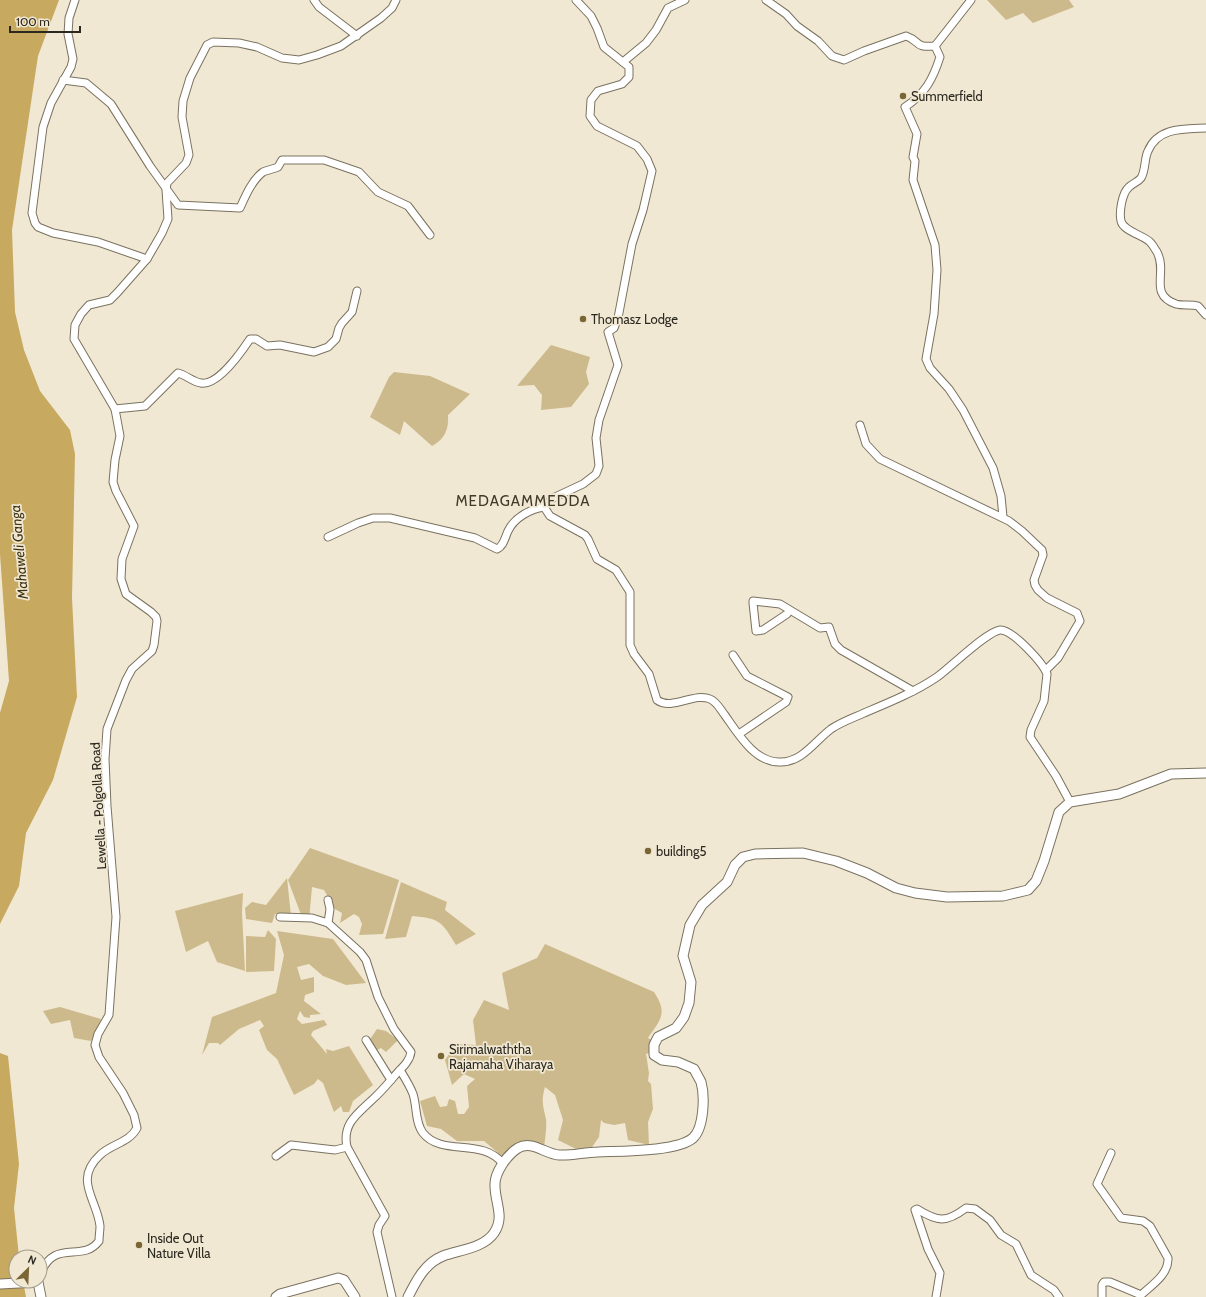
<svg xmlns="http://www.w3.org/2000/svg" width="1206" height="1297" viewBox="0 0 1206 1297" font-family="Cabin,sans-serif">
<style>
.green{fill:#cdba8c}
.water{fill:#c7a95f}
.lines{fill:none;stroke-linecap:round;stroke-linejoin:round}
.minor-casing{stroke:#7a7260;stroke-width:9}
.major-casing{stroke:#7a7260;stroke-width:11}
.minor{stroke:#fff;stroke-width:7}
.major{stroke:#fff;stroke-width:9}
.poi-dot{fill:#7a6635;stroke:#f1e8d3;stroke-width:1.5}
.labels{text-anchor:middle;dominant-baseline:central;stroke-width:3.5;stroke-linejoin:round;paint-order:stroke}
.poi-label{font-size:13px;fill:#2b2820;stroke:#f1e8d3;text-anchor:start}
.street-label{font-size:13px;fill:#2b2820;stroke:#f1e8d3}
.water-label{font-size:14px;font-style:italic;fill:#3e3210;stroke:#f1e8d3}
.quarter-label{font-size:15px;letter-spacing:1px;fill:#413a29;stroke:#f1e8d3}
</style>
<rect width="100%" height="100%" fill="#f1e8d3"/>
<g class="green">
<path d="M 987,0 L 1069,0 L 1074,7 L 1033,23 L 1023,13 L 1006,20 Z"/>
<path d="M 551,345 L 590,357 L 586,372 L 589,384 L 571,407 L 541,410 L 542,395 L 534,385 L 517,386 Z"/>
<path d="M 394,372 L 430,376 L 470,394 L 448,415 C 449,429 445,439 432,446 L 404,421 L 400,435 L 370,417 L 389,377 Z"/>
<path d="M 310,848 L 399,880 L 383,934 L 359,935 L 362,924 L 359,917 L 354,914 L 340,923 L 342,913 L 335,909 L 324,890 L 312,887 L 309,920 L 303,920 L 288,880 Z"/>
<path d="M 287,878 L 291,916 L 275,914 L 272,923 L 246,919 L 245,908 L 252,902 L 266,905 Z"/>
<path d="M 401,882 L 447,902 L 445,910 L 476,934 L 456,945 C 442,922 440,918 412,916 L 406,937 L 385,939 Z"/>
<path d="M 243,893 L 242,913 L 245,971 L 217,962 L 208,941 L 186,952 L 175,911 Z"/>
<path d="M 268,930 L 276,939 L 274,971 L 246,972 L 246,936 L 265,937 Z"/>
<path d="M 277,931 L 333,939 L 366,983 L 346,985 L 323,976 L 309,964 L 297,967 L 301,980 L 314,977 L 314,992 L 305,995 L 304,1001 L 321,1014 L 310,1015 L 310,1018 L 304,1017 L 300,1011 L 297,1019 L 302,1024 L 324,1020 L 327,1025 L 313,1031 L 311,1035 L 327,1054 L 326,1049 L 333,1051 L 349,1046 L 373,1085 L 353,1101 L 349,1112 L 343,1112 L 341,1106 L 334,1112 L 323,1083 L 318,1079 L 314,1084 L 294,1095 L 277,1059 L 267,1050 L 259,1030 L 264,1026 L 260,1020 L 239,1029 L 220,1045 L 218,1043 L 209,1043 L 202,1055 L 212,1017 L 276,993 L 284,955 Z"/>
<path d="M 545,944 L 654,992 C 668,1013 661,1019 648,1038 L 656,1042 L 656,1050 L 646,1054 L 649,1073 L 648,1081 L 651,1084 L 653,1109 L 648,1122 L 649,1145 L 628,1140 L 625,1123 L 614,1125 L 604,1123 L 601,1120 L 599,1137 L 592,1147 L 576,1149 L 558,1140 L 563,1120 L 555,1095 L 545,1087 C 541,1101 543,1106 546,1119 C 547,1128 545,1139 544,1148 L 524,1142 L 503,1157 L 484,1141 L 457,1141 L 441,1129 L 427,1126 L 420,1101 L 435,1096 L 440,1107 L 447,1106 L 449,1099 L 455,1101 L 458,1114 L 464,1114 L 469,1107 L 467,1086 L 475,1079 L 464,1074 L 452,1085 L 445,1060 L 456,1044 L 476,1045 L 473,1020 L 484,1000 L 509,1010 L 502,973 L 537,958 Z"/>
<path d="M 60,1007 L 101,1019 L 91,1041 L 74,1038 L 70,1020 L 51,1024 L 43,1011 Z"/>
<path d="M 377,1029 L 386,1031 L 398,1040 L 386,1052 L 381,1048 L 375,1051 L 368,1042 Z"/>
</g>
<g class="water">
<path d="M 0,0 L 59,0 L 38,56 L 12,230 L 15,312 L 24,350 L 40,391 L 70,430 L 75,454 L 72,598 L 77,697 L 53,780 L 26,833 L 19,886 L 0,924 L 0,713 L 9,681 L 0,554 Z"/>
<path d="M 0,1053 L 8,1056 L 19,1164 L 14,1208 L 19,1257 L 16,1257 L 16,1281 L 23,1281 L 26,1297 L 0,1297 Z"/>
</g>
<g class="lines">
<g class="minor-casing">
<g id="minor">
<path d="M 75,0 L 69,18 L 68,34 L 73,59 L 71,67 L 51,103 L 43,127 L 32,213 L 35,223 L 38,227 L 53,233 L 98,242 L 147,259"/>
<path d="M 314,0 L 319,7 L 357,36"/>
<path d="M 766,0 L 786,14 L 797,26 L 818,41 L 832,56 L 844,60 L 864,51 L 906,36 C 921,41 913,48 935,46"/>
<path d="M 971,0 L 935,46 L 940,57 C 933,79 925,94 905,107 L 917,134 L 913,157 L 915,161 L 913,180 L 935,245 L 937,270 L 934,314 L 926,359 L 930,368 L 949,389 L 963,410 L 993,468 L 1001,496 L 1003,517"/>
<path d="M 623,62 L 646,43 L 656,30 L 668,8 L 685,0"/>
<path d="M 63,80 L 86,83 L 111,104 L 150,166 L 178,205 L 240,208 C 245,197 252,180 263,172 C 267,170 274,169 278,167 L 282,160 L 324,160 L 359,172 L 378,192 L 408,206 L 430,235"/>
<path d="M 1206,128 C 1184,129 1158,127 1148,151 C 1144,159 1146,170 1141,178 C 1138,182 1133,183 1129,187 C 1122,193 1119,212 1121,221 C 1123,231 1143,235 1150,242 C 1153,245 1155,249 1157,252 C 1168,273 1148,294 1176,304 C 1183,306 1191,304 1198,306 L 1206,315"/>
<path d="M 115,409 L 145,406 L 178,373 C 186,375 193,382 201,383 C 218,386 242,351 250,339 L 256,339 L 267,346 L 280,345 L 314,352 L 328,347 L 336,339 L 339,328 L 342,323 L 352,312 L 357,291"/>
<path d="M 860,425 L 866,444 L 880,459 L 1009,521 L 1022,531 L 1042,550 L 1043,555 L 1034,580 L 1035,585 L 1038,590 L 1047,598 L 1077,613 L 1080,621 L 1058,658 L 1046,670"/>
<path d="M 544,507 L 550,516 L 585,535 L 588,539 L 597,559 L 616,570 L 630,592 L 630,645 L 634,654 L 649,674 L 657,700 C 672,711 694,692 710,699 C 717,702 720,709 724,714 C 737,732 754,762 779,762 C 802,763 815,741 831,729 C 841,722 853,718 864,713 C 888,703 915,692 937,677 C 950,668 986,632 1000,630 C 1012,629 1043,663 1047,674 L 1044,701 L 1031,730 L 1030,737 L 1056,776 L 1070,802"/>
<path d="M 544,507 L 553,498 L 583,484 L 596,474 L 599,466 L 596,438 L 599,420 L 618,365 L 608,332 L 614,328 L 618,318 L 632,244 L 643,210 L 652,171 L 647,159 L 637,146 L 597,126 L 590,116 L 591,100 L 598,91 L 622,84 L 629,77 L 629,67 L 604,47 L 597,28 L 591,16 L 576,0"/>
<path d="M 328,537 L 358,523 L 373,518 L 390,518 L 475,538 L 497,549 C 504,546 505,537 508,531 C 514,518 530,509 544,507"/>
<path d="M 787,614 L 763,630 L 756,631 L 753,603 L 753,601 L 780,604 L 820,628 L 829,627 L 835,644 L 841,650 L 913,691"/>
<path d="M 733,655 L 747,676 L 788,697 L 786,702 L 739,734"/>
<path d="M 280,917 L 312,918 L 328,923 L 360,952 L 366,960 L 378,997 L 394,1029 L 411,1052 C 410,1060 404,1066 398,1072 C 390,1081 382,1091 373,1099 C 357,1114 342,1124 347,1147 L 385,1216 L 379,1225 L 377,1232 L 392,1297"/>
<path d="M 328,923 L 330,909 L 328,900"/>
<path d="M 366,1040 L 391,1080"/>
<path d="M 400,1070 C 405,1078 410,1086 413,1094 C 417,1106 415,1123 423,1133 C 442,1157 483,1137 503,1164"/>
<path d="M 276,1156 L 291,1145 L 335,1150 L 347,1147"/>
<path d="M 40,1275 C 54,1237 82,1264 99,1241 C 99,1236 100,1231 100,1226 C 97,1199 73,1180 100,1155 C 111,1144 129,1143 137,1128 L 134,1115 L 123,1093 L 99,1057 L 95,1045 L 98,1034 L 109,1015 L 116,917 L 107,806 L 105,759 L 107,729 L 126,680 L 132,669 L 152,651 L 154,645 L 157,621 L 156,617 L 151,612 L 126,594 L 121,579 L 122,559 L 134,526 L 116,491 L 113,482 L 115,460 L 120,436 L 115,409 L 74,339 L 75,325 L 81,314 L 89,305 L 110,300 L 117,293 L 147,259 L 162,233 L 168,219 L 166,190 L 167,183 L 186,163 L 189,155 L 182,117 L 183,101 L 190,78 L 207,45 L 213,42 L 239,43 L 257,47 L 282,58 L 299,60 L 317,55 L 341,46 L 381,18 L 392,8 L 396,0"/>
<path d="M 936,1297 L 940,1273 L 928,1249 L 915,1210 L 917,1209 C 938,1222 946,1223 966,1208 L 975,1209 L 990,1220 L 1001,1235 L 1016,1244 L 1031,1275 L 1054,1290 L 1059,1297"/>
<path d="M 1102,1297 L 1102,1285 L 1104,1282 L 1110,1282 L 1141,1295 C 1152,1285 1169,1274 1168,1258 L 1150,1226 L 1143,1221 L 1121,1218 L 1097,1184 L 1111,1153"/>
</g>
</g>
<g class="major-casing">
<g id="major">
<path d="M 0,1284 L 38,1282 L 41,1297"/>
<path d="M 276,1297 L 280,1294 L 338,1278 L 344,1280 L 355,1297"/>
<path d="M 408,1297 C 416,1281 425,1263 443,1256 C 459,1250 484,1248 494,1233 C 505,1217 495,1203 495,1186 C 494,1173 507,1155 518,1148 C 532,1140 545,1154 559,1155 C 571,1156 585,1152 598,1152 C 619,1151 677,1152 693,1138 C 704,1128 705,1096 701,1082 C 699,1078 696,1073 694,1069 L 678,1062 L 662,1060 L 654,1055 L 654,1045 L 658,1037 L 676,1028 L 684,1017 L 689,1003 L 691,982 L 683,956 L 690,925 L 702,905 L 727,882 L 735,865 L 743,857 L 755,854 L 803,853 L 836,861 L 867,873 L 896,888 L 915,893 L 947,897 L 1003,896 L 1028,890 L 1036,881 L 1044,861 L 1059,812 L 1070,802 L 1119,794 L 1171,774 L 1206,773"/>
</g>
</g>
<use href="#minor" class="minor"/>
<use href="#major" class="major"/>
</g>
<g class="poi-dot">
<circle cx="903" cy="96" r="4"/>
<circle cx="583" cy="319" r="4"/>
<circle cx="648" cy="851" r="4"/>
<circle cx="441" cy="1056" r="4"/>
<circle cx="139" cy="1245" r="4"/>
</g>
<g class="labels">
<g class="poi-label">
<text x="911" y="96">Summerfield</text>
<text x="591" y="319">Thomasz Lodge</text>
<text x="656" y="851">building5</text>
<text x="449" y="1049">Sirimalwaththa<tspan x="449" dy="15">Rajamaha Viharaya</tspan></text>
<text x="147" y="1238">Inside Out<tspan x="147" dy="15">Nature Villa</tspan></text>
</g>
<g class="street-label">
<text transform="translate(98 806) rotate(-93)">Lewella - Polgolla Road</text>
</g>
<g class="water-label">
<text transform="translate(19 552) rotate(-95)">Mahaweli Ganga</text>
</g>
<g class="quarter-label">
<text x="523" y="501">MEDAGAMMEDDA</text>
</g>
</g>
<g transform="translate(28 1269) rotate(24)"><circle r="19" fill="#f1e8d3" stroke="#a29b8b"/>
<path d="M0-3L7 15L0 10L-7 15Z" fill="#7a6635"/>
<text y="-6" font-size="11" font-weight="bold" text-anchor="middle" fill="#2b2820">N</text>
</g>
<path d="M10 26v6h70v-6" fill="none" stroke="#2b2820" stroke-width="2"/>
<text x="16" y="26" font-size="12" fill="#2b2820" stroke="#f1e8d3" stroke-width="3" paint-order="stroke">100 m</text>
</svg>
